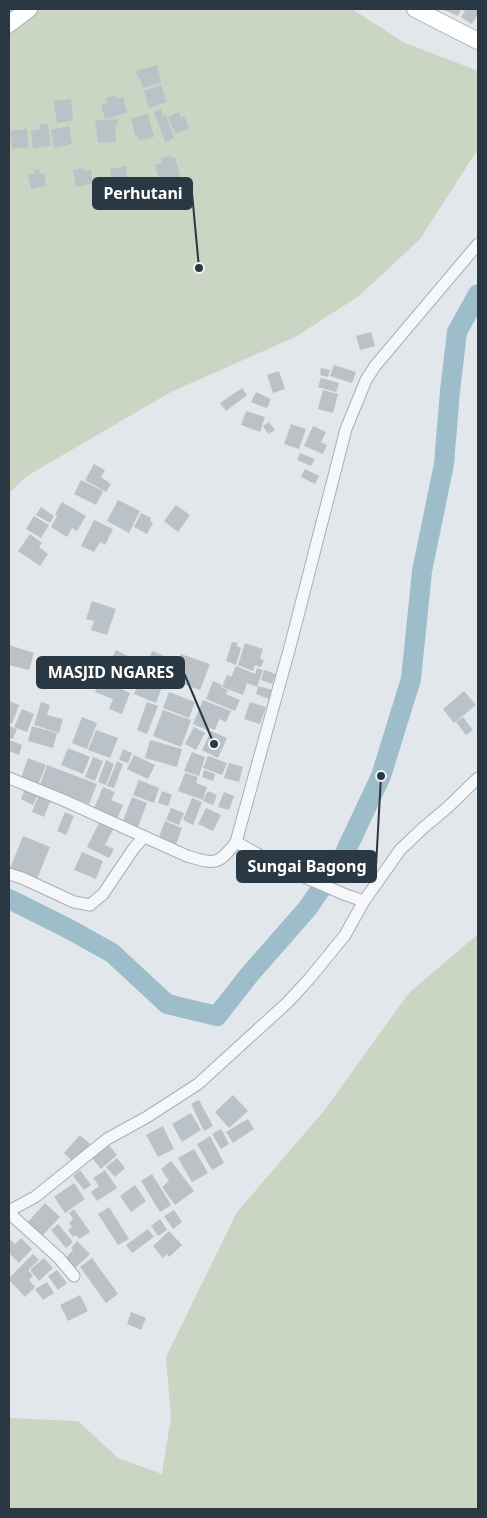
<svg xmlns="http://www.w3.org/2000/svg" width="487" height="1518" viewBox="0 0 487 1518" font-family="'Noto Sans',sans-serif">
<style>
.green{fill:#cbd5c4}
.lines{fill:none;stroke-linecap:round;stroke-linejoin:round}
.river{stroke:#9ebdca;stroke-width:20}
.building{fill:#bac2c8}
.street-casing{stroke:#a7afb5;stroke-width:13}
.secondary-casing{stroke:#a7afb5;stroke-width:18}
.street{stroke:#f5f7f9;stroke-width:11}
.secondary{stroke:#fff;stroke-width:16}
.leader{fill:none;stroke:#2a3843;stroke-width:2}
.callout-dot{fill:#2a3843;stroke:#f2f6f8;stroke-width:2}
.callout{fill:#2a3843;stroke:#2a3843;stroke-width:2}
.callout-label{font-size:16px;text-anchor:middle;font-weight:bold;fill:#fff}
</style>
<rect width="100%" height="100%" fill="#e2e7eb"/>
<g class="green">
<path d="M 9,9 L 352,9 L 403,42 L 478,71 L 478,149 L 420,239 L 359,296 L 295,337 L 171,392 L 27,476 L 9,493 Z"/>
<path d="M 478,934 L 478,1509 L 9,1509 L 9,1418 L 78,1421 L 118,1458 L 162,1474 L 171,1417 L 166,1357 L 237,1212 L 323,1112 L 409,993 Z"/>
</g>
<g class="lines">
<path class="river" d="M 9,899 L 71,930 L 112,953 L 167,1004 L 217,1016 L 250,974 L 307,909 L 343,857 L 381,776 L 411,679 L 422,571 L 444,464 L 450,391 L 457,332 L 478,294"/>
</g>
<g class="building">
<path d="M 442,9 L 465,9 L 464,11 L 461,9 L 458,16 Z"/>
<path d="M 466,9 L 478,9 L 478,14 L 472,24 L 461,17 Z"/>
<path d="M 157,65 L 161,83 L 143,88 L 140,78 L 138,78 L 136,71 Z"/>
<path d="M 161,85 L 167,102 L 149,108 L 144,91 Z"/>
<path d="M 116,95 L 117,99 L 123,97 L 127,113 L 105,119 L 101,105 L 108,103 L 106,98 Z"/>
<path d="M 71,99 L 73,121 L 57,123 L 54,101 Z"/>
<path d="M 161,109 L 163,116 L 166,115 L 174,138 L 165,142 L 154,112 Z"/>
<path d="M 179,112 L 181,117 L 184,116 L 189,128 L 175,134 L 168,117 Z"/>
<path d="M 148,114 L 154,137 L 139,140 L 138,135 L 135,136 L 131,118 Z"/>
<path d="M 118,119 L 118,125 L 115,125 L 116,142 L 98,143 L 95,120 Z"/>
<path d="M 40,124 L 48,124 L 51,146 L 33,148 L 31,131 L 41,129 Z"/>
<path d="M 69,126 L 72,144 L 54,148 L 51,130 Z"/>
<path d="M 27,129 L 29,147 L 12,149 L 10,131 Z"/>
<path d="M 170,155 L 171,158 L 175,157 L 181,180 L 161,185 L 155,165 L 162,163 L 161,158 Z"/>
<path d="M 126,166 L 128,182 L 112,184 L 110,169 Z"/>
<path d="M 84,168 L 84,171 L 91,170 L 93,183 L 76,187 L 73,170 Z"/>
<path d="M 39,169 L 40,174 L 44,173 L 46,186 L 31,189 L 28,175 L 35,173 L 34,170 Z"/>
<path d="M 371,332 L 375,346 L 360,350 L 356,336 Z"/>
<path d="M 334,365 L 356,372 L 352,383 L 330,376 Z"/>
<path d="M 321,368 L 330,370 L 328,377 L 320,375 Z"/>
<path d="M 279,371 L 285,389 L 273,393 L 267,375 Z"/>
<path d="M 321,378 L 339,383 L 336,392 L 318,387 Z"/>
<path d="M 242,388 L 247,395 L 226,411 L 220,403 Z"/>
<path d="M 323,390 L 338,394 L 333,413 L 318,409 Z"/>
<path d="M 256,392 L 271,399 L 267,408 L 251,402 Z"/>
<path d="M 246,411 L 265,417 L 260,432 L 241,425 Z"/>
<path d="M 269,422 L 275,430 L 268,434 L 263,426 Z"/>
<path d="M 291,424 L 306,429 L 299,449 L 284,444 Z"/>
<path d="M 313,426 L 326,432 L 321,442 L 327,445 L 323,454 L 304,446 Z"/>
<path d="M 300,453 L 315,459 L 311,466 L 297,460 Z"/>
<path d="M 94,464 L 105,470 L 101,477 L 111,484 L 106,492 L 85,480 Z"/>
<path d="M 305,469 L 319,476 L 315,484 L 301,477 Z"/>
<path d="M 81,480 L 103,491 L 96,505 L 74,494 Z"/>
<path d="M 118,500 L 140,511 L 129,533 L 107,521 Z"/>
<path d="M 62,502 L 86,516 L 77,531 L 72,528 L 67,537 L 51,527 L 57,516 L 55,514 Z"/>
<path d="M 176,505 L 190,515 L 178,532 L 164,521 Z"/>
<path d="M 41,507 L 54,516 L 50,523 L 36,515 Z"/>
<path d="M 141,513 L 151,518 L 150,521 L 153,523 L 147,534 L 134,527 Z"/>
<path d="M 34,516 L 49,525 L 41,538 L 26,529 Z"/>
<path d="M 94,520 L 113,529 L 105,545 L 100,542 L 94,552 L 81,546 Z"/>
<path d="M 30,534 L 42,543 L 39,547 L 48,554 L 40,566 L 18,551 Z"/>
<path d="M 92,601 L 116,609 L 107,635 L 91,630 L 94,621 L 86,619 Z"/>
<path d="M 232,642 L 238,643 L 236,646 L 241,648 L 236,665 L 226,661 Z"/>
<path d="M 245,643 L 263,649 L 260,659 L 264,660 L 261,667 L 255,665 L 253,671 L 238,665 Z"/>
<path d="M 9,645 L 34,653 L 29,670 L 9,665 Z"/>
<path d="M 116,650 L 128,656 L 120,670 L 128,674 L 121,687 L 102,677 Z"/>
<path d="M 152,651 L 174,660 L 166,681 L 143,672 Z"/>
<path d="M 181,654 L 210,664 L 200,690 L 172,680 Z"/>
<path d="M 236,666 L 255,674 L 257,668 L 263,670 L 257,687 L 247,683 L 243,695 L 222,687 L 227,675 L 231,677 Z"/>
<path d="M 264,670 L 276,674 L 272,684 L 261,680 Z"/>
<path d="M 140,679 L 162,687 L 156,703 L 134,694 Z"/>
<path d="M 100,680 L 130,693 L 122,714 L 109,709 L 113,699 L 95,692 Z"/>
<path d="M 213,681 L 222,685 L 221,687 L 228,690 L 226,694 L 240,700 L 235,711 L 206,699 Z"/>
<path d="M 258,686 L 272,690 L 269,699 L 256,694 Z"/>
<path d="M 464,691 L 476,705 L 454,723 L 443,709 Z"/>
<path d="M 169,692 L 195,702 L 189,718 L 163,708 Z"/>
<path d="M 203,700 L 231,711 L 226,722 L 219,719 L 215,730 L 210,728 L 209,731 L 193,724 Z"/>
<path d="M 9,701 L 19,705 L 12,724 L 9,723 Z"/>
<path d="M 41,702 L 50,705 L 47,715 L 63,719 L 59,733 L 34,725 Z"/>
<path d="M 147,702 L 158,706 L 147,734 L 137,730 Z"/>
<path d="M 250,702 L 266,707 L 260,724 L 244,719 Z"/>
<path d="M 22,709 L 34,714 L 27,732 L 14,727 Z"/>
<path d="M 163,710 L 191,720 L 181,747 L 153,736 Z"/>
<path d="M 82,717 L 97,723 L 87,749 L 72,743 Z"/>
<path d="M 463,717 L 473,730 L 466,735 L 456,722 Z"/>
<path d="M 9,726 L 17,729 L 13,739 L 9,738 Z"/>
<path d="M 32,726 L 57,733 L 53,748 L 28,741 Z"/>
<path d="M 194,727 L 205,733 L 196,750 L 185,744 Z"/>
<path d="M 96,730 L 118,738 L 110,758 L 88,750 Z"/>
<path d="M 211,731 L 227,738 L 218,758 L 202,750 Z"/>
<path d="M 9,740 L 22,745 L 19,755 L 9,751 Z"/>
<path d="M 150,740 L 182,749 L 177,767 L 145,758 Z"/>
<path d="M 68,748 L 90,757 L 83,774 L 61,765 Z"/>
<path d="M 123,749 L 132,753 L 128,763 L 119,760 Z"/>
<path d="M 192,752 L 205,757 L 199,776 L 184,771 Z"/>
<path d="M 134,755 L 155,765 L 148,779 L 127,769 Z"/>
<path d="M 208,756 L 227,763 L 222,775 L 203,768 Z"/>
<path d="M 93,757 L 103,761 L 95,781 L 85,777 Z"/>
<path d="M 28,758 L 46,765 L 38,785 L 21,778 Z"/>
<path d="M 106,760 L 114,764 L 106,785 L 98,782 Z"/>
<path d="M 117,761 L 123,764 L 114,788 L 107,786 Z"/>
<path d="M 229,763 L 243,767 L 239,782 L 224,778 Z"/>
<path d="M 47,765 L 97,784 L 89,804 L 40,785 Z"/>
<path d="M 204,770 L 215,774 L 213,781 L 202,777 Z"/>
<path d="M 185,773 L 198,777 L 196,783 L 207,787 L 203,800 L 178,791 Z"/>
<path d="M 139,780 L 159,788 L 154,803 L 133,795 Z"/>
<path d="M 103,787 L 115,792 L 111,800 L 123,805 L 117,819 L 94,808 Z"/>
<path d="M 25,789 L 38,794 L 33,805 L 21,799 Z"/>
<path d="M 162,791 L 172,795 L 168,806 L 158,803 Z"/>
<path d="M 208,791 L 217,795 L 213,805 L 203,801 Z"/>
<path d="M 224,792 L 234,796 L 229,810 L 218,807 Z"/>
<path d="M 39,794 L 51,799 L 44,817 L 32,812 Z"/>
<path d="M 132,797 L 147,803 L 138,827 L 123,821 Z"/>
<path d="M 192,798 L 202,802 L 193,825 L 183,820 Z"/>
<path d="M 171,808 L 184,813 L 179,825 L 166,820 Z"/>
<path d="M 206,808 L 221,815 L 213,831 L 198,824 Z"/>
<path d="M 65,812 L 74,816 L 66,835 L 57,831 Z"/>
<path d="M 101,819 L 115,826 L 105,845 L 114,849 L 109,858 L 87,847 Z"/>
<path d="M 165,821 L 182,828 L 175,847 L 158,840 Z"/>
<path d="M 23,836 L 50,847 L 37,879 L 10,868 Z"/>
<path d="M 82,852 L 103,861 L 96,879 L 74,870 Z"/>
<path d="M 233,1095 L 248,1111 L 229,1128 L 215,1112 Z"/>
<path d="M 199,1100 L 213,1126 L 204,1131 L 191,1104 Z"/>
<path d="M 191,1113 L 201,1130 L 182,1142 L 172,1124 Z"/>
<path d="M 248,1119 L 254,1129 L 233,1143 L 226,1132 Z"/>
<path d="M 163,1126 L 174,1149 L 158,1157 L 146,1135 Z"/>
<path d="M 221,1129 L 229,1144 L 221,1149 L 212,1134 Z"/>
<path d="M 80,1135 L 90,1144 L 73,1162 L 64,1153 Z"/>
<path d="M 210,1136 L 224,1163 L 212,1170 L 197,1144 Z"/>
<path d="M 109,1145 L 117,1155 L 101,1169 L 92,1158 Z"/>
<path d="M 194,1149 L 208,1173 L 192,1182 L 178,1158 Z"/>
<path d="M 117,1158 L 125,1168 L 115,1177 L 106,1167 Z"/>
<path d="M 171,1161 L 194,1191 L 175,1205 L 162,1187 L 169,1181 L 161,1169 Z"/>
<path d="M 80,1170 L 91,1185 L 84,1190 L 73,1176 Z"/>
<path d="M 105,1170 L 117,1188 L 97,1201 L 91,1192 L 99,1186 L 93,1178 Z"/>
<path d="M 152,1174 L 171,1205 L 160,1212 L 141,1181 Z"/>
<path d="M 74,1183 L 85,1199 L 65,1213 L 54,1197 Z"/>
<path d="M 135,1185 L 146,1201 L 131,1212 L 120,1196 Z"/>
<path d="M 45,1203 L 60,1217 L 41,1237 L 27,1223 Z"/>
<path d="M 109,1207 L 129,1239 L 118,1245 L 98,1214 Z"/>
<path d="M 74,1209 L 90,1232 L 79,1239 L 76,1235 L 73,1237 L 68,1230 L 72,1227 L 69,1223 L 73,1219 L 69,1213 Z"/>
<path d="M 174,1210 L 182,1222 L 173,1229 L 164,1216 Z"/>
<path d="M 160,1219 L 167,1230 L 158,1236 L 151,1226 Z"/>
<path d="M 58,1224 L 73,1242 L 66,1248 L 51,1230 Z"/>
<path d="M 148,1229 L 154,1237 L 132,1253 L 126,1245 Z"/>
<path d="M 169,1231 L 182,1245 L 169,1257 L 167,1254 L 163,1258 L 153,1246 Z"/>
<path d="M 21,1238 L 32,1249 L 19,1263 L 9,1253 L 9,1240 L 10,1239 L 15,1244 Z"/>
<path d="M 77,1241 L 90,1254 L 72,1271 L 63,1261 L 73,1250 L 71,1248 Z"/>
<path d="M 33,1254 L 39,1260 L 28,1270 L 33,1276 L 29,1280 L 35,1287 L 25,1297 L 9,1280 L 9,1278 Z"/>
<path d="M 44,1258 L 53,1268 L 39,1281 L 30,1270 Z"/>
<path d="M 92,1258 L 118,1294 L 106,1303 L 80,1267 Z"/>
<path d="M 57,1270 L 67,1283 L 58,1290 L 48,1276 Z"/>
<path d="M 47,1282 L 54,1293 L 43,1300 L 35,1289 Z"/>
<path d="M 80,1295 L 88,1311 L 68,1321 L 60,1305 Z"/>
<path d="M 131,1312 L 146,1318 L 141,1330 L 127,1324 Z"/>
</g>
<g class="lines">
<g class="street-casing">
<g id="street">
<path d="M 9,778 L 63,800 L 187,856 C 214,864 218,866 236,842 L 291,643 L 346,429 L 366,380 L 375,366 L 478,244"/>
<path d="M 236,842 L 281,867 L 346,895 L 364,901 L 400,850 L 423,828 L 447,808 L 478,778"/>
<path d="M 9,874 L 22,878 L 74,902 L 90,905 L 103,894 L 134,848 L 144,837"/>
<path d="M 9,1211 L 35,1197 L 107,1139 L 147,1117 L 198,1084 L 288,1002 L 310,978 L 345,935 L 364,901"/>
<path d="M 9,1213 L 59,1258 L 74,1276"/>
</g>
</g>
<g class="secondary-casing">
<g id="secondary">
<path d="M 415,9 L 478,41"/>
<path d="M 9,24 L 29,9"/>
</g>
</g>
<use href="#street" class="street"/>
<use href="#secondary" class="secondary"/>
</g>
<path class="leader" d="M199 268L192 193M214 744L184 673M381 776L376 866"/>
<g class="callout-dot">
<circle cx="199" cy="268" r="5"/>
<circle cx="214" cy="744" r="5"/>
<circle cx="381" cy="776" r="5"/>
</g>
<g class="callout">
<rect x="93" y="178" width="99" height="31" rx="5"/>
<rect x="37" y="657" width="147" height="31" rx="5"/>
<rect x="237" y="851" width="139" height="31" rx="5"/>
</g>
<g class="callout-label">
<text x="143" y="199">Perhutani</text>
<text x="111" y="678">MASJID NGARES</text>
<text x="307" y="872">Sungai Bagong</text>
</g>
<rect width="487" height="1518" fill="none" stroke="#2a3843" stroke-width="20"/>
</svg>
